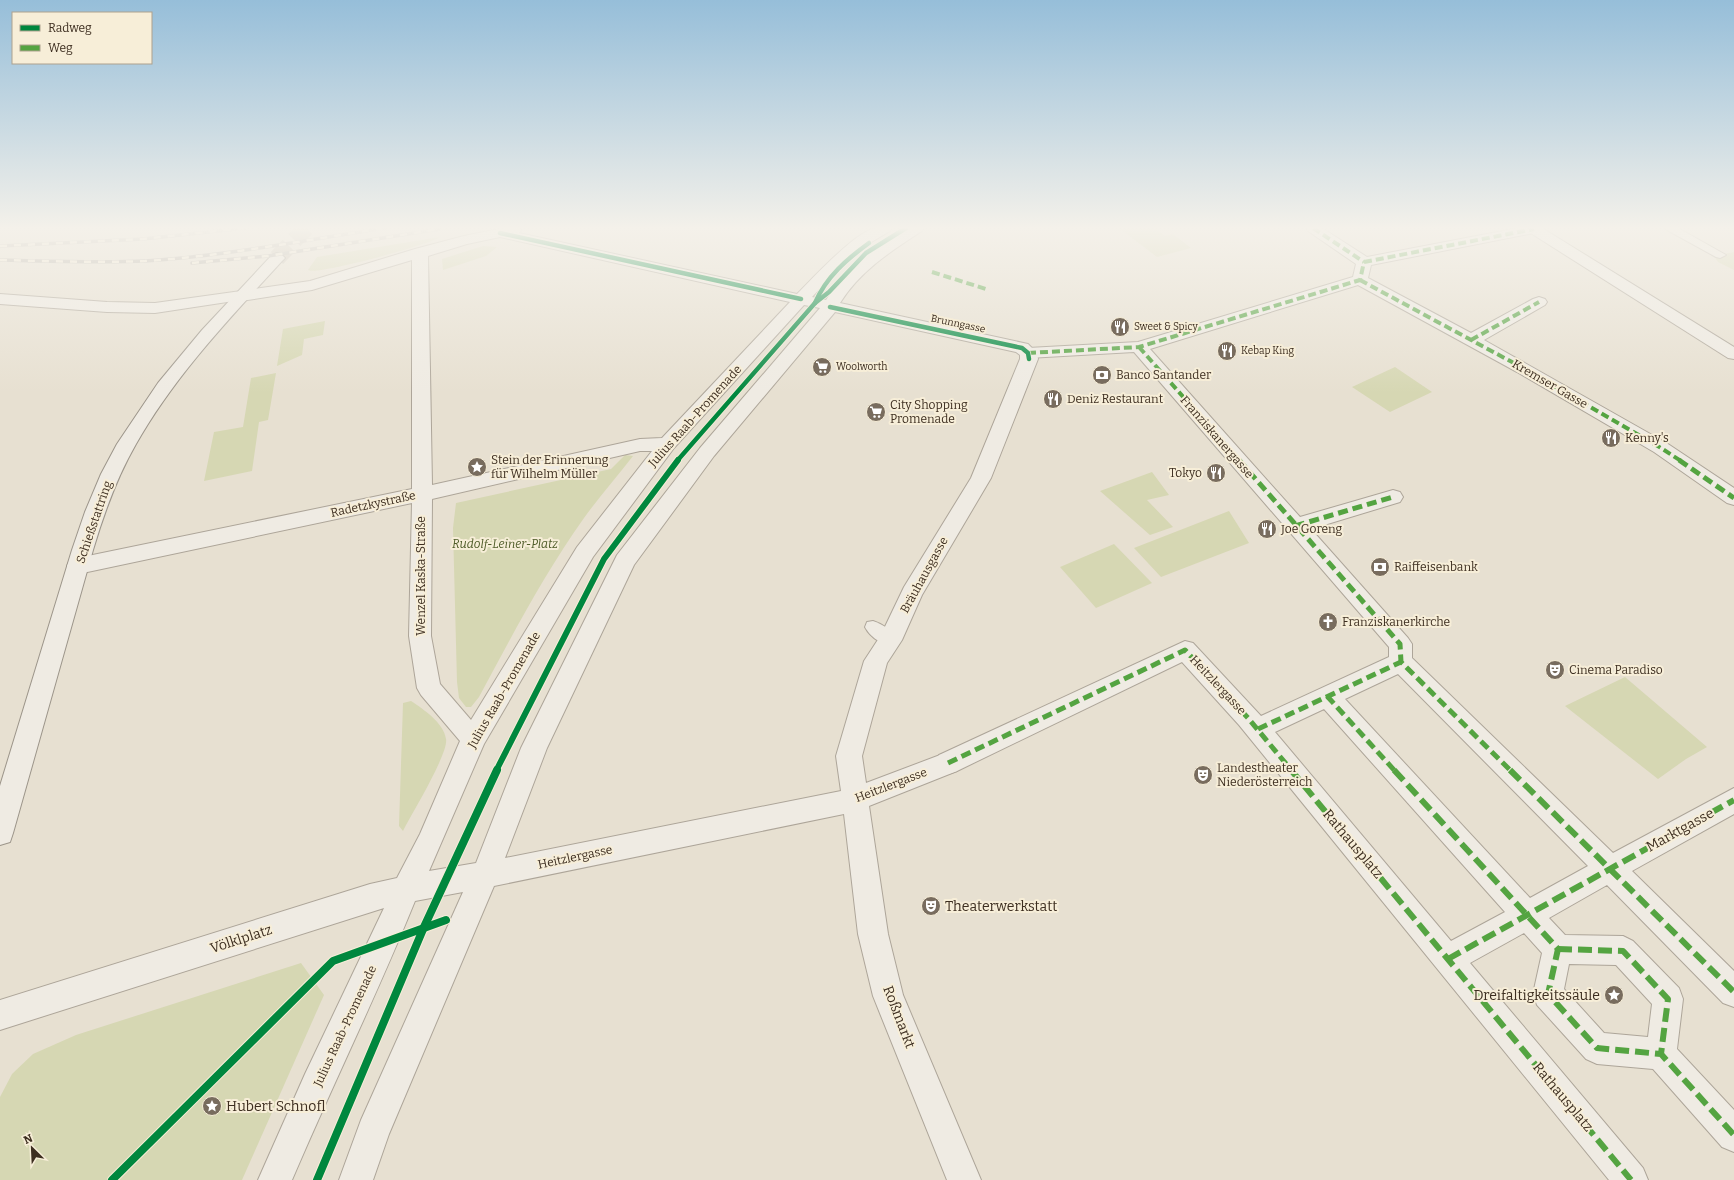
<svg xmlns="http://www.w3.org/2000/svg" width="1734" height="1180" viewBox="0 0 1734 1180" font-family="Bitter,serif">
<style>
.green{fill:#d6d7b3}
.lines{fill:none;stroke-linecap:round;stroke-linejoin:round}
.secondary-tunnel{stroke:#c5bcae;stroke-width:17;stroke-dasharray:17 8;stroke-linecap:butt}
.service-casing{stroke:#ada599;stroke-width:2}
.pedestrian-casing{stroke:#ada599;stroke-width:2}
.minor-casing{stroke:#ada599;stroke-width:2}
.tertiary-casing{stroke:#ada599;stroke-width:2}
.secondary-casing{stroke:#9c958a;stroke-width:2}
.service{fill:#efebe3;fill-rule:evenodd}
.pedestrian{fill:#efebe3;fill-rule:evenodd}
.minor{fill:#efebe3;fill-rule:evenodd}
.tertiary{fill:#efebe3;fill-rule:evenodd}
.secondary{fill:#efebe3;fill-rule:evenodd}
.rail-casing{stroke:#afaaa2;stroke-width:3.5}
.rail{stroke:#f7eed8;stroke-width:2.5;stroke-dasharray:7;stroke-linecap:butt}
.quiet-far2{stroke:#54a441;stroke-width:4;stroke-dasharray:8 4;stroke-linecap:butt}
.quiet-far1{stroke:#54a441;stroke-width:5;stroke-dasharray:10 5;stroke-linecap:butt}
.quiet{stroke:#54a441;stroke-width:6;stroke-dasharray:14 6;stroke-linecap:butt}
.cycleway-far2-casing{stroke:#f7eed8;stroke-width:6}
.cycleway-far1-casing{stroke:#f7eed8;stroke-width:8}
.cycleway-casing{stroke:#f7eed8;stroke-width:10}
.cycleway-far2{stroke:#00873e;stroke-width:4.5}
.cycleway-far1{stroke:#00873e;stroke-width:6}
.cycleway{stroke:#00873e;stroke-width:8}
.labels{text-anchor:middle;dominant-baseline:central;stroke-width:4;stroke-linejoin:round;paint-order:stroke}
.far-street-label{font-size:10px;fill:#3d2e20;stroke:#f7eed8}
.far-poi-label{font-size:10px;fill:#3d2e20;stroke:#f7eed8;text-anchor:start}
.poi-label{font-size:12px;fill:#3d2e20;stroke:#f7eed8;text-anchor:start}
.street-label{font-size:12px;fill:#3d2e20;stroke:#f7eed8}
.park-label{font-size:12px;font-style:italic;fill:#4d5a26;stroke:#f7eed8}
.near-street-label{font-size:14px;fill:#3d2e20;stroke:#f7eed8}
.near-poi-label{font-size:14px;fill:#3d2e20;stroke:#f7eed8;text-anchor:start}
</style>
<rect width="100%" height="100%" fill="#e7e0d1"/>
<g class="green">
<path d="M 1119,228 L 1154,228 L 1165,236 L 1173,234 L 1191,248 L 1157,257 Z"/>
<path d="M 440,237 C 428,245 315,276 308,270 L 317,257 Z"/>
<path d="M 483,246 L 497,247 L 486,256 L 443,270 L 442,259 Z"/>
<path d="M 1734,252 L 1734,270 L 1718,262 L 1714,256 Z"/>
<path d="M 325,321 L 323,335 L 304,339 L 302,355 L 277,366 L 283,329 Z"/>
<path d="M 1395,367 L 1432,392 L 1390,412 L 1352,387 Z"/>
<path d="M 276,373 L 268,420 L 259,422 L 252,471 L 204,481 L 214,432 L 243,427 L 251,378 Z"/>
<path d="M 625,455 L 633,456 C 617,477 599,497 584,518 C 544,574 512,636 479,697 L 471,707 L 466,707 L 459,698 L 457,682 L 453,528 L 456,503 L 611,469 Z"/>
<path d="M 1152,472 L 1169,495 L 1147,500 L 1173,527 L 1150,535 L 1100,491 Z"/>
<path d="M 1229,511 L 1249,543 L 1161,577 L 1134,548 Z"/>
<path d="M 1114,544 L 1152,583 L 1096,608 L 1060,567 Z"/>
<path d="M 1625,677 L 1707,747 L 1686,759 L 1658,779 L 1565,706 Z"/>
<path d="M 411,701 C 423,709 444,723 446,739 C 449,753 411,815 403,831 L 399,826 L 403,703 Z"/>
<path d="M 301,963 L 324,995 L 242,1180 L 0,1180 L 0,1097 L 12,1074 L 33,1054 L 76,1035 Z"/>
</g>
<g class="lines">
<path class="secondary-tunnel" d="M 277,258 L 306,228"/>
<g class="service-casing">
<g id="service">
<path d="M 1666,228 L 1678,228 L 1726,255 L 1720,258 L 1716,257 L 1667,230 Z"/>
<path d="M 873,621 C 882,624 894,631 898,640 L 896,645 C 885,648 870,637 865,627 L 867,622 Z"/>
</g>
</g>
<g class="pedestrian-casing">
<path id="pedestrian" d="M 1306,228 L 1322,228 L 1367,257 L 1518,228 L 1540,228 L 1539,232 L 1534,233 L 1371,265 L 1368,278 L 1471,333 L 1533,299 L 1539,297 L 1545,299 L 1547,302 L 1545,305 L 1484,340 L 1668,444 L 1734,488 L 1734,505 L 1727,503 L 1654,452 L 1517,372 L 1358,285 L 1150,349 L 1300,517 L 1393,490 L 1400,492 L 1403,497 L 1400,502 L 1311,529 L 1408,638 L 1412,644 L 1412,658 L 1613,853 L 1734,788 L 1734,814 L 1632,871 L 1734,971 L 1734,1007 L 1723,1003 L 1607,885 L 1549,918 L 1565,935 L 1623,936 L 1633,941 L 1679,988 L 1683,999 L 1677,1049 L 1734,1110 L 1734,1152 L 1722,1147 L 1653,1069 L 1597,1064 L 1586,1059 L 1537,1005 L 1533,994 L 1542,953 L 1524,933 L 1470,963 L 1643,1168 L 1648,1180 L 1609,1180 L 1239,725 L 1182,662 L 957,771 L 948,774 L 939,771 L 935,763 L 939,755 L 1185,641 L 1193,643 L 1261,716 L 1389,657 L 1389,647 L 1134,352 L 1028,358 L 1022,357 L 1019,353 L 1022,349 L 1028,348 L 1138,342 L 1353,277 L 1356,264 L 1308,231 ZM 1398,674 L 1588,866 L 1530,898 L 1345,699 ZM 1324,709 L 1505,912 L 1451,941 L 1275,732 ZM 1569,964 L 1616,965 L 1652,1004 L 1648,1037 L 1604,1033 L 1564,989 Z"/>
</g>
<g class="minor-casing">
<g id="minor">
<path d="M 503,228 L 520,228 L 521,230 L 519,233 L 797,294 C 813,278 856,231 876,228 C 881,227 887,228 892,228 L 890,231 L 863,247 L 839,268 L 812,297 L 826,300 C 844,272 876,242 906,229 C 911,226 919,228 924,228 L 922,231 C 891,251 860,271 840,303 L 1028,344 L 1037,353 L 1038,359 L 991,478 L 922,595 L 902,640 L 887,663 L 862,756 L 866,783 L 948,752 L 957,755 L 961,763 L 957,771 L 869,806 L 888,934 L 903,995 L 981,1180 L 947,1180 L 873,996 L 858,934 L 844,814 L 494,886 L 389,1134 L 373,1180 L 339,1180 L 361,1120 L 463,892 L 415,901 C 377,995 332,1086 292,1180 L 258,1180 L 305,1074 L 384,908 L 0,1030 L 0,1000 L 370,884 L 397,878 L 420,834 L 460,741 L 421,695 L 417,688 L 409,636 L 412,503 L 78,574 L 70,572 L 67,566 L 70,560 L 78,558 L 412,489 L 412,260 L 312,290 L 241,301 L 235,299 L 233,296 L 235,293 L 241,291 L 310,281 L 415,249 L 464,236 ZM 500,237 L 790,302 L 662,438 L 640,439 L 432,485 L 428,256 L 467,244 ZM 804,305 L 820,308 L 700,448 L 617,555 L 521,748 L 476,863 L 429,871 L 484,744 L 593,557 L 674,448 ZM 835,312 L 1016,352 L 1020,355 L 1020,359 L 971,478 L 904,587 L 881,635 L 864,661 L 836,756 L 841,791 L 505,858 L 547,748 L 634,565 L 714,456 ZM 640,451 L 652,451 L 577,547 L 471,720 L 440,684 L 431,636 L 432,499 Z"/>
<path d="M 1528,228 L 1542,228 L 1734,347 L 1734,359 L 1728,358 L 1529,232 Z"/>
</g>
</g>
<g class="tertiary-casing">
<path id="tertiary" d="M 241,291 L 247,293 L 249,296 L 247,299 L 155,313 L 107,312 L 0,304 L 0,294 L 107,302 L 155,303 Z"/>
</g>
<g class="secondary-casing">
<path id="secondary" d="M 277,253 L 282,255 L 285,258 L 282,261 C 230,318 175,375 136,444 C 117,477 104,513 93,550 L 13,833 L 10,842 L 0,845 L 0,786 L 72,550 L 85,512 L 101,474 L 117,444 L 158,383 L 202,330 L 272,255 Z"/>
</g>
<use href="#service" class="service"/>
<use href="#pedestrian" class="pedestrian"/>
<use href="#minor" class="minor"/>
<use href="#tertiary" class="tertiary"/>
<use href="#secondary" class="secondary"/>
<g class="rail-casing">
<g id="rail">
<path d="M 0,246 L 143,239 L 245,228"/>
<path d="M 0,260 C 48,261 97,263 145,261 C 226,256 305,240 385,228"/>
<path d="M 192,263 L 268,256 L 446,228"/>
</g>
</g>
<use href="#rail" class="rail"/>
<g class="quiet-far2">
<path d="M 1313,228 L 1364,262"/>
<path d="M 1364,262 L 1534,229"/>
<path d="M 932,272 L 986,289"/>
<path d="M 1360,280 L 1523,368 L 1661,448 L 1681,461"/>
<path d="M 1471,340 L 1539,302"/>
<path d="M 1139,347 L 1240,461"/>
<path d="M 1028,353 L 1139,347 L 1360,280 L 1364,262"/>
</g>
<g class="quiet-far1">
<path d="M 1239,460 L 1400,644 L 1401,662 L 1511,771"/>
<path d="M 1679,460 L 1734,498"/>
<path d="M 1295,526 L 1393,497"/>
<path d="M 1327,696 L 1395,771"/>
<path d="M 1258,729 L 1401,662"/>
<path d="M 948,763 L 1185,650 L 1248,718 L 1292,771"/>
</g>
<g class="quiet">
<path d="M 1291,770 L 1631,1180"/>
<path d="M 1394,770 L 1558,949 L 1548,994 L 1597,1048 L 1661,1054 L 1734,1135"/>
<path d="M 1510,770 L 1734,992"/>
<path d="M 1558,949 L 1623,951 L 1668,999 L 1661,1054"/>
<path d="M 1448,959 L 1734,800"/>
</g>
<g class="cycleway-far2-casing">
<g id="cycleway-far2">
<path d="M 500,233 L 801,299"/>
<path d="M 815,303 C 826,277 847,259 869,243"/>
<path d="M 830,307 L 1022,348 L 1028,353 L 1029,359"/>
<path d="M 677,461 L 815,303 L 829,292 L 866,253 L 906,228"/>
</g>
</g>
<g class="cycleway-far1-casing">
<path id="cycleway-far1" d="M 496,771 L 604,559 L 678,460"/>
</g>
<g class="cycleway-casing">
<g id="cycleway">
<path d="M 112,1180 L 333,961 L 446,920"/>
<path d="M 317,1180 L 424,927 L 497,770"/>
</g>
</g>
<use href="#cycleway-far2" class="cycleway-far2"/>
<use href="#cycleway-far1" class="cycleway-far1"/>
<use href="#cycleway" class="cycleway"/>
</g>
<linearGradient id="sky" x2="0" y2="1"><stop stop-color="#96bed9"/><stop offset="0.58" stop-color="#f4f1ea"/><stop offset="1" stop-color="#f4f1ea" stop-opacity="0"/></linearGradient>
<rect width="1734" height="393" fill="url(#sky)"/>
<defs>
<g id="restaurant-disc" transform="scale(1)"><circle r="9.5" fill="#786c5e" stroke="#f7eed8"/><path d="M-5-6h1v4h1v-4h1v4h1v-4h1v5L-1.5 .5V6h-2V.5L-5-1ZM5-6V6H3V1.5H1.5Q1.5-4 5-6Z" fill="#fff"/></g>
<g id="supermarket-disc" transform="scale(1)"><circle r="9.5" fill="#786c5e" stroke="#f7eed8"/><path d="M-6-5.5h2.5l.6 2H6L4.5 2H-2.5L-4.4-4H-6ZM-1.5 3.2a1.3 1.3 0 1 0 .1 0ZM3 3.2a1.3 1.3 0 1 0 .1 0Z" fill="#fff"/></g>
<g id="bank-disc" transform="scale(1)"><circle r="9.5" fill="#786c5e" stroke="#f7eed8"/><path d="M-6-4H6V4H-6ZM0-2.3a2.3 2.3 0 1 0 0 4.6a2.3 2.3 0 1 0 0-4.6Z" fill="#fff"/></g>
<g id="sight-disc" transform="scale(1)"><circle r="9.5" fill="#786c5e" stroke="#f7eed8"/><path d="M0-6L1.8-2.2L6-1.7L2.9 1.2L3.7 5.4L0 3.3L-3.7 5.4L-2.9 1.2L-6-1.7L-1.8-2.2Z" fill="#fff"/></g>
<g id="church-disc" transform="scale(1)"><circle r="9.5" fill="#786c5e" stroke="#f7eed8"/><path d="M-1.2-6h2.4v3.5h3.3v2.4h-3.3V6h-2.4V-.1h-3.3v-2.4h3.3Z" fill="#fff"/></g>
<g id="theatre-disc" transform="scale(1)"><circle r="9.5" fill="#786c5e" stroke="#f7eed8"/><path d="M-5-5.5Q0-4 5-5.5V0Q5 5 0 6Q-5 5-5 0ZM-3.3-2.5H-1v1.5H-3.3ZM1-2.5H3.3v1.5H1ZM-2.8 1Q0 5.5 2.8 1Z" fill="#fff"/></g>
</defs>
<g fill-rule="evenodd">
<use href="#restaurant-disc" x="1120" y="327"/>
<use href="#restaurant-disc" x="1227" y="351"/>
<use href="#supermarket-disc" x="822" y="367"/>
<use href="#bank-disc" x="1102" y="375"/>
<use href="#restaurant-disc" x="1053" y="399"/>
<use href="#supermarket-disc" x="876" y="412"/>
<use href="#restaurant-disc" x="1611" y="438"/>
<use href="#sight-disc" x="477" y="467"/>
<use href="#restaurant-disc" x="1216" y="473"/>
<use href="#restaurant-disc" x="1267" y="529"/>
<use href="#bank-disc" x="1380" y="567"/>
<use href="#church-disc" x="1328" y="622"/>
<use href="#theatre-disc" x="1555" y="670"/>
<use href="#theatre-disc" x="1203" y="775"/>
<use href="#theatre-disc" x="931" y="906"/>
<use href="#sight-disc" x="1614" y="995"/>
<use href="#sight-disc" x="212" y="1106"/>
</g>
<g class="labels">
<g class="far-street-label">
<text transform="translate(958 324) rotate(12)">Brunngasse</text>
</g>
<g class="far-poi-label">
<text x="1134" y="327">Sweet &amp; Spicy</text>
<text x="1241" y="351">Kebap King</text>
<text x="836" y="367">Woolworth</text>
</g>
<g class="poi-label">
<text x="1116" y="375">Banco Santander</text>
<text x="1067" y="399">Deniz Restaurant</text>
<text x="890" y="405">City Shopping<tspan x="890" dy="14">Promenade</tspan></text>
<text x="1625" y="438">Kenny's</text>
<text x="491" y="460">Stein der Erinnerung<tspan x="491" dy="14">für Wilhelm Müller</tspan></text>
<text x="1202" y="473" text-anchor="end">Tokyo</text>
<text x="1281" y="529">Joe Goreng</text>
<text x="1394" y="567">Raiffeisenbank</text>
<text x="1342" y="622">Franziskanerkirche</text>
<text x="1569" y="670">Cinema Paradiso</text>
<text x="1217" y="768">Landestheater<tspan x="1217" dy="14">Niederösterreich</tspan></text>
</g>
<g class="street-label">
<text transform="translate(1550 384) rotate(30)">Kremser Gasse</text>
<text transform="translate(695 416) rotate(-48)">Julius Raab-Promenade</text>
<text transform="translate(1217 437) rotate(49)">Franziskanergasse</text>
<text transform="translate(373 504) rotate(-12)">Radetzkystraße</text>
<text transform="translate(94 522) rotate(-71)">Schießstattring</text>
<text transform="translate(924 575) rotate(-61)">Bräuhausgasse</text>
<text transform="translate(421 576) rotate(-90)">Wenzel Kaska-Straße</text>
<text transform="translate(1218 685) rotate(47)">Heitzlergasse</text>
<text transform="translate(504 690) rotate(-60)">Julius Raab-Promenade</text>
<text transform="translate(891 785) rotate(-21)">Heitzlergasse</text>
<text transform="translate(575 857) rotate(-12)">Heitzlergasse</text>
<text transform="translate(345 1026) rotate(-65)">Julius Raab-Promenade</text>
</g>
<g class="park-label">
<text x="505" y="544">Rudolf-Leiner-Platz</text>
</g>
<g class="near-street-label">
<text transform="translate(1680 830) rotate(-29)">Marktgasse</text>
<text transform="translate(1353 844) rotate(50)">Rathausplatz</text>
<text transform="translate(241 939) rotate(-18)">Völklplatz</text>
<text transform="translate(899 1017) rotate(69)">Roßmarkt</text>
<text transform="translate(1563 1097) rotate(50)">Rathausplatz</text>
</g>
<g class="near-poi-label">
<text x="945" y="906">Theaterwerkstatt</text>
<text x="1600" y="995" text-anchor="end">Dreifaltigkeitssäule</text>
<text x="226" y="1106">Hubert Schnofl</text>
</g>
</g>
<rect x="12" y="12" width="140" height="52" fill="#f7eed8" stroke="#ada18e"/>
<rect x="20" y="25" width="20" height="6" fill="#00873e" stroke="#ada18e"/>
<text x="48" y="32" font-size="12" fill="#3d2e20">Radweg</text>
<rect x="20" y="45" width="20" height="6" fill="#54a441" stroke="#ada18e"/>
<text x="48" y="52" font-size="12" fill="#3d2e20">Weg</text>
<g transform="translate(32 1148) rotate(336)" stroke="#f7eed8" stroke-width="3" paint-order="stroke">
<path d="M0-3L7 15L0 10L-7 15Z" fill="#3d2e20"/>
<text y="-6" font-size="11" font-weight="bold" text-anchor="middle" fill="#3d2e20">N</text>
</g>
</svg>
